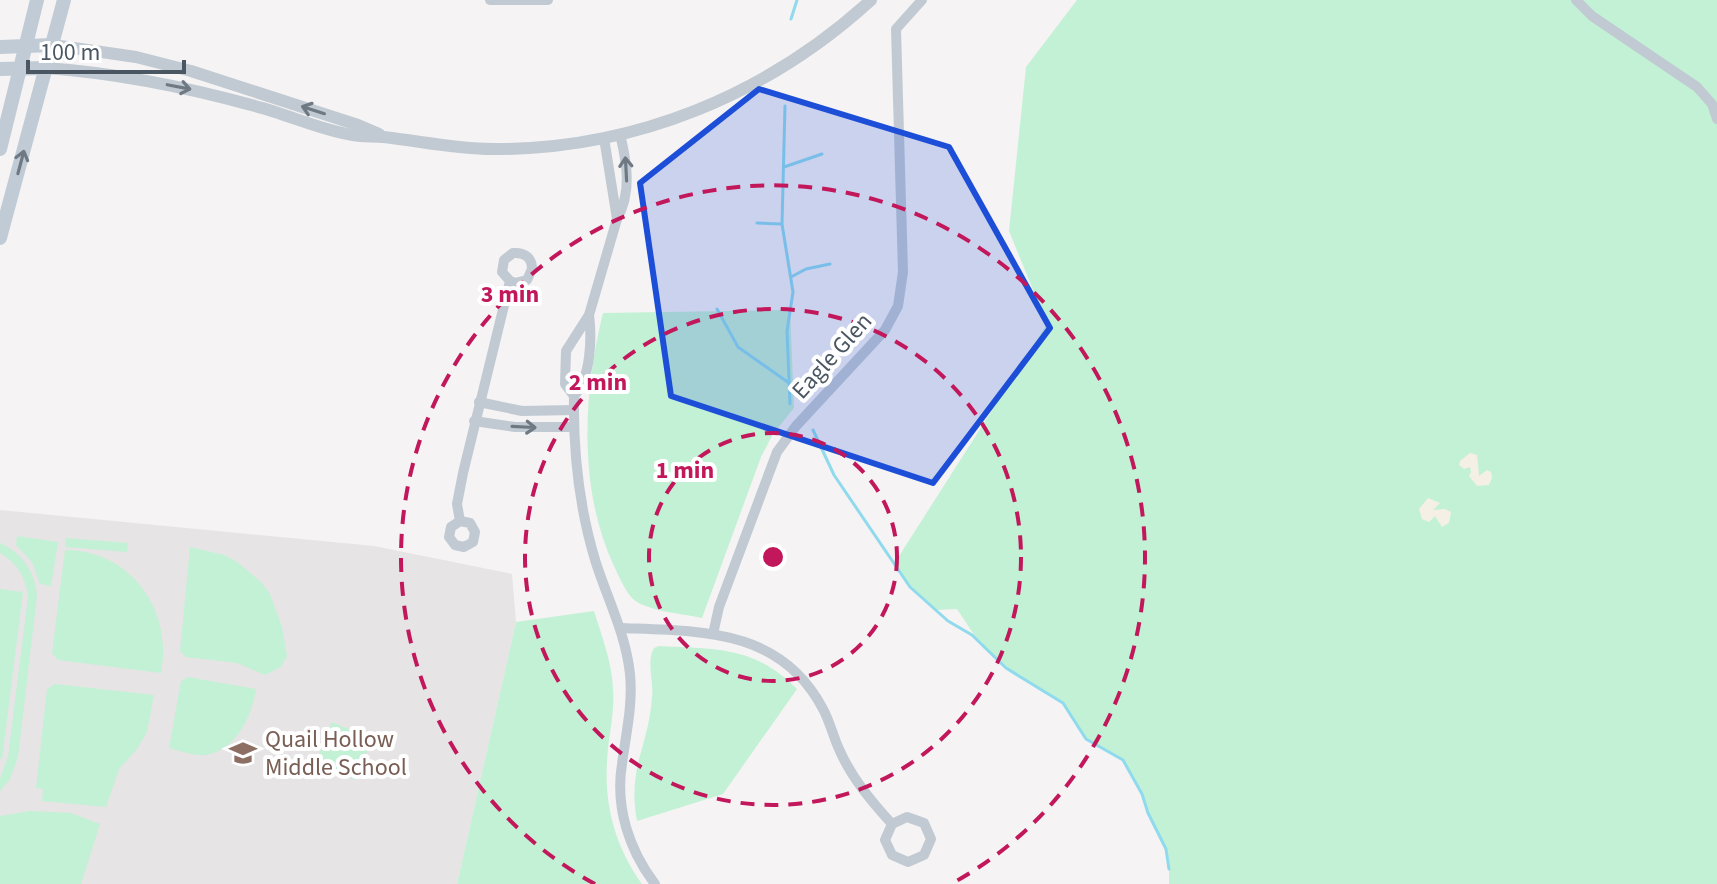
<svg xmlns="http://www.w3.org/2000/svg" width="1717" height="884" viewBox="0 0 1717 884" font-family="'Source Sans 3',sans-serif">
<style>
.education{fill:#e6e4e5}
.green{fill:#c3f1d5}
.sand{fill:#f5f0e5}
.lines{fill:none;stroke-linecap:round;stroke-linejoin:round}
.stream{stroke:#90daee;stroke-width:3}
.minor{stroke:#c1cad2;stroke-width:10}
.tertiary{stroke:#c1cad2;stroke-width:12}
.secondary{stroke:#c1cbd6;stroke-width:14}
.oneway{stroke:#6e7983}
.oneway2{stroke:#6e7984}
.marked{fill:#1d4ed8;fill-opacity:0.2;stroke:#1d4ed8;stroke-width:6;stroke-linejoin:round}
.ring{fill:none;stroke:#c2185b;stroke-width:4;stroke-dasharray:14 10}
.labels{text-anchor:middle;dominant-baseline:central;stroke-width:8;stroke-linejoin:round;paint-order:stroke}
.street-label{font-size:24px;fill:#4a5661;stroke:#fff}
.education-label{font-size:24px;fill:#785e54;stroke:#fff;text-anchor:start}
.centre{fill:#c2185b;stroke:#fff;stroke-width:4}
.ring-label{font-size:24px;text-anchor:middle;font-weight:bold;fill:#c2185b;stroke:#fff;stroke-width:8;stroke-linejoin:round;paint-order:stroke}
</style>
<rect width="100%" height="100%" fill="#f5f3f3"/>
<path class="education" d="M 0,510 L 374,546 L 512,574 L 516,622 L 457,884 L 0,884 Z"/>
<g class="green">
<path d="M 1077,0 L 1717,0 L 1717,884 L 1169,884 L 1169,859 L 1166,849 L 1148,813 L 1142,794 L 1123,760 L 1086,739 L 1063,703 L 1006,668 L 983,648 L 957,609 L 935,610 L 910,587 L 894,564 L 1047,324 L 1009,231 L 1026,67 Z"/>
<path d="M 790,310 L 794,408 L 773,434 L 761,457 L 702,618 C 685,614 644,611 632,598 C 624,589 619,576 614,566 C 578,489 583,394 603,313 Z"/>
<path d="M 17,536 L 58,542 L 51,586 L 40,584 L 32,562 L 16,545 Z"/>
<path d="M 66,538 L 128,543 L 127,552 L 65,547 Z"/>
<path d="M 0,543 C 22,553 35,571 37,596 L 18,757 L 10,779 L 0,791 L 0,778 L 8,756 L 28,596 C 25,576 17,563 0,553 Z"/>
<path d="M 190,547 L 224,555 L 237,562 L 261,582 L 270,594 L 282,627 L 287,656 L 281,667 L 265,675 L 237,663 L 186,657 L 180,651 Z"/>
<path d="M 65,550 C 131,550 173,611 161,673 L 58,660 L 52,653 Z"/>
<path d="M 0,589 L 23,592 L 2,759 L 0,759 Z"/>
<path d="M 594,611 C 602,637 612,662 613,689 C 615,714 608,737 607,762 C 604,806 616,848 642,884 L 457,884 L 516,622 Z"/>
<path d="M 659,646 C 715,649 755,646 797,689 L 723,794 L 637,821 C 627,767 649,746 652,697 C 654,683 646,660 654,648 Z"/>
<path d="M 188,677 L 256,689 C 252,716 236,750 206,755 C 194,756 180,751 169,748 L 181,681 Z"/>
<path d="M 55,684 L 154,695 L 147,732 L 137,749 L 119,769 L 106,807 L 42,801 L 43,789 L 36,788 L 47,689 Z"/>
<path d="M 332,722 L 372,739 L 355,780 L 315,764 Z"/>
<path d="M 30,811 L 71,813 L 100,824 L 81,884 L 0,884 L 0,816 Z"/>
</g>
<g class="sand">
<path d="M 1470,453 L 1477,455 L 1479,476 L 1487,470 L 1491,472 L 1492,478 L 1489,485 L 1477,486 L 1469,476 L 1471,472 L 1470,467 L 1464,469 L 1459,465 L 1460,461 Z"/>
<path d="M 1428,498 L 1440,503 L 1433,510 L 1445,509 L 1451,512 L 1449,523 L 1442,527 L 1435,516 L 1429,522 L 1422,519 L 1419,509 Z"/>
</g>
<g class="lines">
<g class="stream">
<path d="M 791,19 L 797,0"/>
<path d="M 785,106 L 782,224 L 793,292 L 787,331 L 790,404"/>
<path d="M 784,167 L 822,154"/>
<path d="M 757,223 L 781,224"/>
<path d="M 791,277 L 806,269 L 830,264"/>
<path d="M 717,309 L 738,347 L 789,383"/>
<path d="M 813,430 L 834,475 L 910,587 L 948,621 L 972,635 L 1006,668 L 1063,703 L 1086,739 L 1123,760 L 1142,794 L 1148,813 L 1166,849 L 1169,869"/>
</g>
<g class="minor">
<path d="M 490,0 L 548,0"/>
<path d="M 1576,0 L 1592,16 L 1697,87 L 1712,104 L 1717,119"/>
<path d="M 604,138 L 617,219 C 632,192 627,163 620,134"/>
<path d="M 589,315 C 592,338 591,378 574,396 L 565,384 L 566,351 L 589,315 L 617,219"/>
<path d="M 574,396 C 573,454 579,508 596,563 C 608,600 626,635 630,674 C 633,705 626,733 622,764 C 615,807 629,850 655,884"/>
<path d="M 479,402 L 522,411 L 574,410"/>
<path d="M 474,421 L 515,427 L 574,427"/>
<path d="M 460,521 L 451,527 L 449,537 L 455,545 L 464,547 L 473,542 L 475,532 L 470,523 L 460,521 L 457,504 L 463,473 L 510,281 L 515,283 L 527,280 L 532,269 C 532,258 525,252 513,253 L 504,260 L 502,272 L 510,281"/>
<path d="M 620,628 C 700,631 781,628 823,709 C 830,722 833,736 839,749 C 851,777 871,801 892,824 L 885,840 L 892,855 L 908,862 L 924,855 L 931,839 L 924,823 L 907,817 L 892,824"/>
<path d="M 713,634 L 719,607 L 777,452 L 796,426 L 885,330 L 898,306 L 903,272 L 896,29 L 922,0"/>
</g>
<g class="tertiary">
<path d="M 53,45 L 136,57 L 191,71 L 358,125 L 379,134"/>
<path d="M 46,68 C 117,73 186,87 255,106 C 287,114 320,130 353,135 C 363,137 373,136 383,137 C 420,141 455,149 492,149 C 634,150 767,95 871,0"/>
</g>
<g class="secondary">
<path d="M 0,47 L 53,45"/>
<path d="M 0,69 L 46,68"/>
<path d="M 0,149 L 37,0"/>
<path d="M 0,238 L 64,0"/>
</g>
</g>
<defs><path id="oneway-shaft" d="M-6 0H5M1.5-3L5.5 0L1.5 3" fill="none" stroke-width="1.6" stroke-linecap="round" stroke-linejoin="round" transform="scale(2)"/></defs>
<g class="oneway">
<use href="#oneway-shaft" transform="translate(179 87) rotate(11)"/>
<use href="#oneway-shaft" transform="translate(313 110) rotate(-162)"/>
<use href="#oneway-shaft" transform="translate(626 169) rotate(-93)"/>
<use href="#oneway-shaft" transform="translate(524 427) rotate(3)"/>
</g>
<use class="oneway2" href="#oneway-shaft" transform="translate(21 162) rotate(-75)"/>
<path class="marked" d="M 759,89 L 949,147 L 1050,328 L 933,483 L 671,396 L 640,183 Z"/>
<g class="ring">
<circle cx="773" cy="557" r="124"/>
<circle cx="773" cy="557" r="248"/>
<path d="M595 884A372 372 0 1 1 951 884"/>
</g>
<defs>
<g id="school-bare" transform="scale(2.16)"><path d="M0-5L7-2L0 1L-7-2ZM-4 1L0 2.5L4 1V4Q0 6-4 4Z" fill="#8d6e63" stroke="#fff" stroke-width="2.5" paint-order="stroke"/></g>
</defs>
<g fill-rule="evenodd">
<use href="#school-bare" x="243" y="753"/>
</g>
<g class="labels">
<g class="street-label">
<text transform="translate(832 356) rotate(-48)">Eagle Glen</text>
</g>
<g class="education-label">
<text x="265" y="739">Quail Hollow<tspan x="265" dy="28">Middle School</tspan></text>
</g>
</g>
<circle cx="773" cy="557" r="12" class="centre"/>
<g class="ring-label">
<text x="510" y="302">3 min</text>
<text x="598" y="390">2 min</text>
<text x="685" y="478">1 min</text>
</g>
<path d="M28 60v12h156v-12" fill="none" stroke="#4a5661" stroke-width="4"/>
<text x="40" y="60" font-size="24" fill="#4a5661" stroke="#ffffff" stroke-width="6" paint-order="stroke">100 m</text>
</svg>
